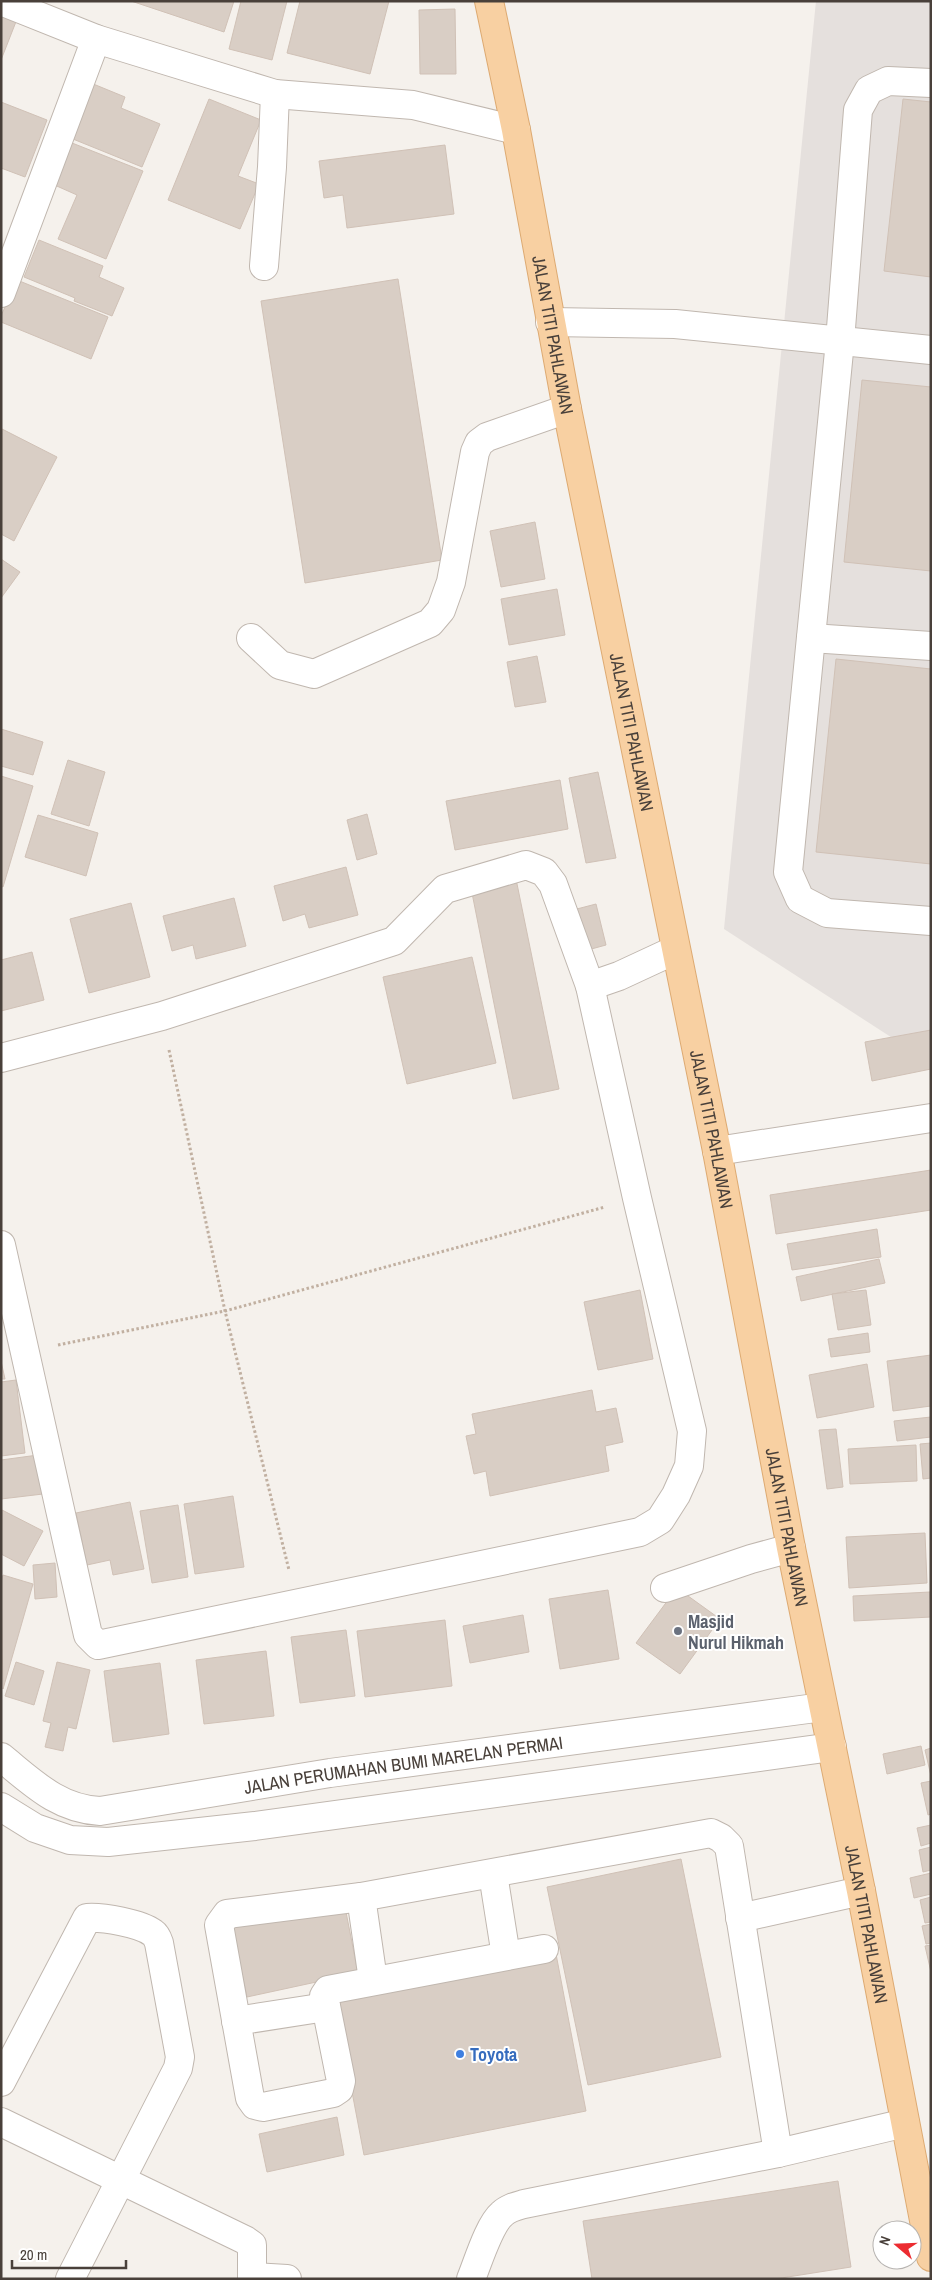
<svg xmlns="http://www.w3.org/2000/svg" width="932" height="2280" viewBox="0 0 932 2280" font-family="'Archivo Narrow',sans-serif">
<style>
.industrial{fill:#e5e0dd}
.building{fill:#d9cec5;stroke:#d0c1b6}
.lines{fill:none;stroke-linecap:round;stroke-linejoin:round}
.minor-casing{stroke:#c0b7af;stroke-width:30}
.major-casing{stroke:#ddaa72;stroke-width:30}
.path{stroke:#c1b0a1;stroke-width:3;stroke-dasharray:2.5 2.5;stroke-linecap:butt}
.minor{stroke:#fff;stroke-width:28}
.major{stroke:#f8d0a2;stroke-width:28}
.worship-dot{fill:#6b7280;stroke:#fff;stroke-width:2}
.shop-dot{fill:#3f7fe0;stroke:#fff;stroke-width:2}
.labels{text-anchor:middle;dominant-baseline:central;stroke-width:4;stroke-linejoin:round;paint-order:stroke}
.street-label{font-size:18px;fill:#49403a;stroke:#fff}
.worship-label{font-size:18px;font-weight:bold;fill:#5b616d;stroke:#fff;text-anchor:start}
.shop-label{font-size:18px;font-weight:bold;fill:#366cbe;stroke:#fff;text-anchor:start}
</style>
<rect width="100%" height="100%" fill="#f5f1ec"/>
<path class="industrial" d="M 816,1 L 931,1 L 931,1063 L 724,929 Z"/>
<g class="building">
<path d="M 131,1 L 234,1 L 224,32 Z"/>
<path d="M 241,1 L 287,1 L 272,60 L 229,49 Z"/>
<path d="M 300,1 L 389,1 L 370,74 L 287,53 Z"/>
<path d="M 1,7 L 19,14 L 1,60 Z"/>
<path d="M 455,9 L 456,74 L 420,74 L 419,10 Z"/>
<path d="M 86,81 L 125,97 L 121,108 L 160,124 L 142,167 L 63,135 Z"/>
<path d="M 209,99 L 261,120 L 238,176 L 259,184 L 240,229 L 168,200 Z"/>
<path d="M 903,99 L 931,102 L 931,277 L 884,271 Z"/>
<path d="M 1,102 L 47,120 L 25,177 L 1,168 Z"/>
<path d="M 67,141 L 143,171 L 106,259 L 58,239 L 77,195 L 50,183 Z"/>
<path d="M 445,145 L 454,214 L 347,228 L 343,195 L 324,198 L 319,161 Z"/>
<path d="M 39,240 L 103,266 L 99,277 L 124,288 L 112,316 L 74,301 L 75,298 L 24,277 Z"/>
<path d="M 398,279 L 442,560 L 305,583 L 261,301 Z"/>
<path d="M 17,280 L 108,317 L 91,359 L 1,322 L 1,316 Z"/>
<path d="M 862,380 L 931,387 L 931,571 L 844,562 Z"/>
<path d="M 2,429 L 57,457 L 14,541 L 1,534 Z"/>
<path d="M 535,522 L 545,579 L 501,587 L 490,531 Z"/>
<path d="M 1,559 L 20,572 L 1,598 Z"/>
<path d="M 557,589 L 565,635 L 509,645 L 501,599 Z"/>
<path d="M 537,656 L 546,702 L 515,707 L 507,662 Z"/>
<path d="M 836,659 L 931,669 L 931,864 L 816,852 Z"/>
<path d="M 1,729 L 43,742 L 33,775 L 1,766 Z"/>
<path d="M 68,760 L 105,772 L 89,826 L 51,814 Z"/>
<path d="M 598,772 L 616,858 L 586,863 L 569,778 Z"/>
<path d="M 1,776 L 33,786 L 3,887 L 1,886 Z"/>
<path d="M 560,780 L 568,829 L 455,850 L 446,801 Z"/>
<path d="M 367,814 L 377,854 L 357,860 L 347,820 Z"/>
<path d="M 38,815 L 98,833 L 86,876 L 25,857 Z"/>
<path d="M 346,867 L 358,915 L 309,928 L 305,914 L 283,921 L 274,886 Z"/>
<path d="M 516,879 L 559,1089 L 513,1099 L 471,888 Z"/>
<path d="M 234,898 L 246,946 L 196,959 L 193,945 L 172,951 L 163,916 Z"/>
<path d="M 131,903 L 150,977 L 89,993 L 70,919 Z"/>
<path d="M 596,904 L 606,945 L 584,951 L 573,910 Z"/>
<path d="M 32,952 L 44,1000 L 1,1011 L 1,960 Z"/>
<path d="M 472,957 L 496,1063 L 407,1084 L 383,977 Z"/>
<path d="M 931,1030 L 931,1069 L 872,1081 L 865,1042 Z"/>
<path d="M 931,1170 L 931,1210 L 776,1234 L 770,1195 Z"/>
<path d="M 877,1229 L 881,1257 L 792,1270 L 787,1244 Z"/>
<path d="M 879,1259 L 885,1283 L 801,1301 L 796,1277 Z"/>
<path d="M 640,1290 L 653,1359 L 598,1370 L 584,1302 Z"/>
<path d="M 866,1290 L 871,1325 L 838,1330 L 832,1294 Z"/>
<path d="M 868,1333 L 870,1352 L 831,1357 L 828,1339 Z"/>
<path d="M 931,1355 L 931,1406 L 893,1411 L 887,1361 Z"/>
<path d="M 1,1361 L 5,1379 L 1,1379 Z"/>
<path d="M 867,1364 L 874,1407 L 817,1418 L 809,1375 Z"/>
<path d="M 16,1380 L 25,1453 L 1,1456 L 1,1382 Z"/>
<path d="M 592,1390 L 596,1412 L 616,1408 L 623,1442 L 605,1446 L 609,1471 L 490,1496 L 486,1471 L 474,1474 L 466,1436 L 476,1434 L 472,1414 Z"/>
<path d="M 931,1417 L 931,1437 L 897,1441 L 894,1421 Z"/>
<path d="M 836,1429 L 843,1487 L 827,1489 L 819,1430 Z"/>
<path d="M 931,1443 L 931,1478 L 923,1479 L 920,1444 Z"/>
<path d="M 916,1445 L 917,1481 L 850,1484 L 848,1449 Z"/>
<path d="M 38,1455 L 43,1494 L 1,1499 L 1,1460 Z"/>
<path d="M 233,1496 L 244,1567 L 195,1574 L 184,1504 Z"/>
<path d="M 130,1502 L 144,1569 L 113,1575 L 110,1560 L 87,1565 L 76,1513 Z"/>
<path d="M 178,1505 L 188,1577 L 152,1583 L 140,1511 Z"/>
<path d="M 2,1510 L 43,1531 L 24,1566 L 1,1554 Z"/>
<path d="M 925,1533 L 927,1583 L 849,1588 L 846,1537 Z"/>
<path d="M 55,1563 L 57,1597 L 35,1599 L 33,1565 Z"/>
<path d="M 3,1575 L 33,1584 L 3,1689 L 1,1582 Z"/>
<path d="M 677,1588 L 720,1619 L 680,1674 L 636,1643 Z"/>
<path d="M 608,1590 L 619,1659 L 560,1669 L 549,1599 Z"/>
<path d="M 930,1592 L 931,1617 L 854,1621 L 853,1596 Z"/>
<path d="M 523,1615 L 529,1652 L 470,1663 L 463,1626 Z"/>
<path d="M 445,1620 L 452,1686 L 365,1697 L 357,1631 Z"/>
<path d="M 346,1630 L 355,1696 L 300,1703 L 291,1637 Z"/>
<path d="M 266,1651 L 274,1716 L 204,1724 L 196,1660 Z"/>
<path d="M 16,1662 L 44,1671 L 34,1705 L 5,1696 Z"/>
<path d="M 57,1662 L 90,1670 L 76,1729 L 68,1727 L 63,1751 L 45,1747 L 51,1723 L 43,1721 Z"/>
<path d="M 160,1663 L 169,1734 L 113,1742 L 104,1671 Z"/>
<path d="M 921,1746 L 925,1765 L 887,1774 L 883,1754 Z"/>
<path d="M 931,1748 L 931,1776 L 925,1750 Z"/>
<path d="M 931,1781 L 931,1814 L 928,1815 L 921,1783 Z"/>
<path d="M 931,1825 L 931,1843 L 921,1846 L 917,1828 Z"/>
<path d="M 931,1847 L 931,1870 L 923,1872 L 919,1850 Z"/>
<path d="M 681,1859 L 721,2057 L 588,2085 L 547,1887 Z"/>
<path d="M 931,1873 L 931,1894 L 914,1898 L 910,1878 Z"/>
<path d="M 931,1897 L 931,1922 L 925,1923 L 920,1900 Z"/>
<path d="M 344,1902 L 358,1973 L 247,1997 L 232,1927 Z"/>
<path d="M 931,1924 L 931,1943 L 926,1944 L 922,1926 Z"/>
<path d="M 931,1945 L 931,1972 L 925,1946 Z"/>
<path d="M 556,1954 L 586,2111 L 364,2155 L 334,1997 Z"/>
<path d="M 337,2117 L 344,2155 L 267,2172 L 259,2134 Z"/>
<path d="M 838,2181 L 851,2267 L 775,2279 L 592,2279 L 583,2221 Z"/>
</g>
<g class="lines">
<g class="minor-casing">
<g id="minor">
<path d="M 1,1 L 96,39 L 275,94 L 413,105 L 516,130"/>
<path d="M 931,83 L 888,81 L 869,90 L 858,110 L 840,341 L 788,872 L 800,899 L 827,913 L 931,921"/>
<path d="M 264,266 L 272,167 L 275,94"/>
<path d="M 1,293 L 96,39"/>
<path d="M 550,322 L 675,324 L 931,350"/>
<path d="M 251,638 L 280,665 L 314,674 L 430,623 L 441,610 L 451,582 L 475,452 L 479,443 L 487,437 L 567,409"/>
<path d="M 811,638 L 931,646"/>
<path d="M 590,986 L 619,976 L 675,950"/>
<path d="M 1,1058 L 162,1016 L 394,941 L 445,889 L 526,865 L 544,872 L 553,884 L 590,986 L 637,1198 L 692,1431 L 689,1466 L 676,1495 L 660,1520 L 640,1532 L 98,1645 L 88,1635 L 1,1245"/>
<path d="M 717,1151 L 931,1118"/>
<path d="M 665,1588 L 751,1559 L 791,1548"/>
<path id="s1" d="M 1,1757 C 32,1782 58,1809 100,1811 L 330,1773 L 823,1707"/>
<path d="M 1,1807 L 35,1828 L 70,1840 L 108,1842 L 255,1826 L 832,1747"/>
<path d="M 493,1874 L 506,1956"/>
<path d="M 361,1897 L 373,1980"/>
<path d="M 740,1918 L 861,1891"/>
<path d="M 544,1949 L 328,1990 L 324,1996 L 341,2081 L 339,2089 L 333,2093 L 263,2107 L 255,2105 L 250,2098 L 219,1925 L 227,1914 L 361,1897 L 711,1833 L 721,1838 L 729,1846 L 778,2153"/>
<path d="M 236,2021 L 326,2007"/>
<path d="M 1,2082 L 87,1918 C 103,1917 140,1923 153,1933 C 156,1935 158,1940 159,1943 L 180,2057 L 178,2068 L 70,2279"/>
<path d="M 1,2122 L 245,2240 L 252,2245 L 252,2279"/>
<path d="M 253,2277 L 287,2279"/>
<path d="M 471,2279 C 478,2262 489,2225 502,2214 C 508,2208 517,2206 524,2204 L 778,2153 L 905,2123"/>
</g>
</g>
<g class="major-casing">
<g id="major">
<path id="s2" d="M 489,1 L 516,130 L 567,409 L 717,1151 L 791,1548 L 861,1891 L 931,2257"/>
</g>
</g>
<g class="path">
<path d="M 169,1050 L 225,1311 L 289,1570"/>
<path d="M 58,1345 L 225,1311 L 605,1207"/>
</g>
<use href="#minor" class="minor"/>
<use href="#major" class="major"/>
</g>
<circle class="worship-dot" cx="678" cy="1631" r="5"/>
<circle class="shop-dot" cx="460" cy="2054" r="5"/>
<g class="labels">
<g class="street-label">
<text stroke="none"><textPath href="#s2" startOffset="340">JALAN TITI PAHLAWAN</textPath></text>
<text stroke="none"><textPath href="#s2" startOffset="745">JALAN TITI PAHLAWAN</textPath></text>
<text stroke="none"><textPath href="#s2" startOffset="1150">JALAN TITI PAHLAWAN</textPath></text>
<text stroke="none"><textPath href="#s2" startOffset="1555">JALAN TITI PAHLAWAN</textPath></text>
<text stroke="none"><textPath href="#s1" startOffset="422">JALAN PERUMAHAN BUMI MARELAN PERMAI</textPath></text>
<text stroke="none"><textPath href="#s2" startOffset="1960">JALAN TITI PAHLAWAN</textPath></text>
</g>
<g class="worship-label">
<text x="688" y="1621">Masjid<tspan x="688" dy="21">Nurul Hikmah</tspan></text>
</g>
<g class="shop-label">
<text x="470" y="2054">Toyota</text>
</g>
</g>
<rect width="932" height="2280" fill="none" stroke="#49403a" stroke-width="5"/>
<g transform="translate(897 2245) rotate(289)"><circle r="24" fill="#ffffff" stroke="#b6b3b0"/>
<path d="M0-4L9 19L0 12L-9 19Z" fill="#ec2c31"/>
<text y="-8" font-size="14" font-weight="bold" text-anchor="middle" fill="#49403a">N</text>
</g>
<path d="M12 2260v8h114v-8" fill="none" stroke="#49403a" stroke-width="2.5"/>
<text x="20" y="2260" font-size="15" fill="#49403a" stroke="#ffffff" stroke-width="4" paint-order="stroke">20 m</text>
</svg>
